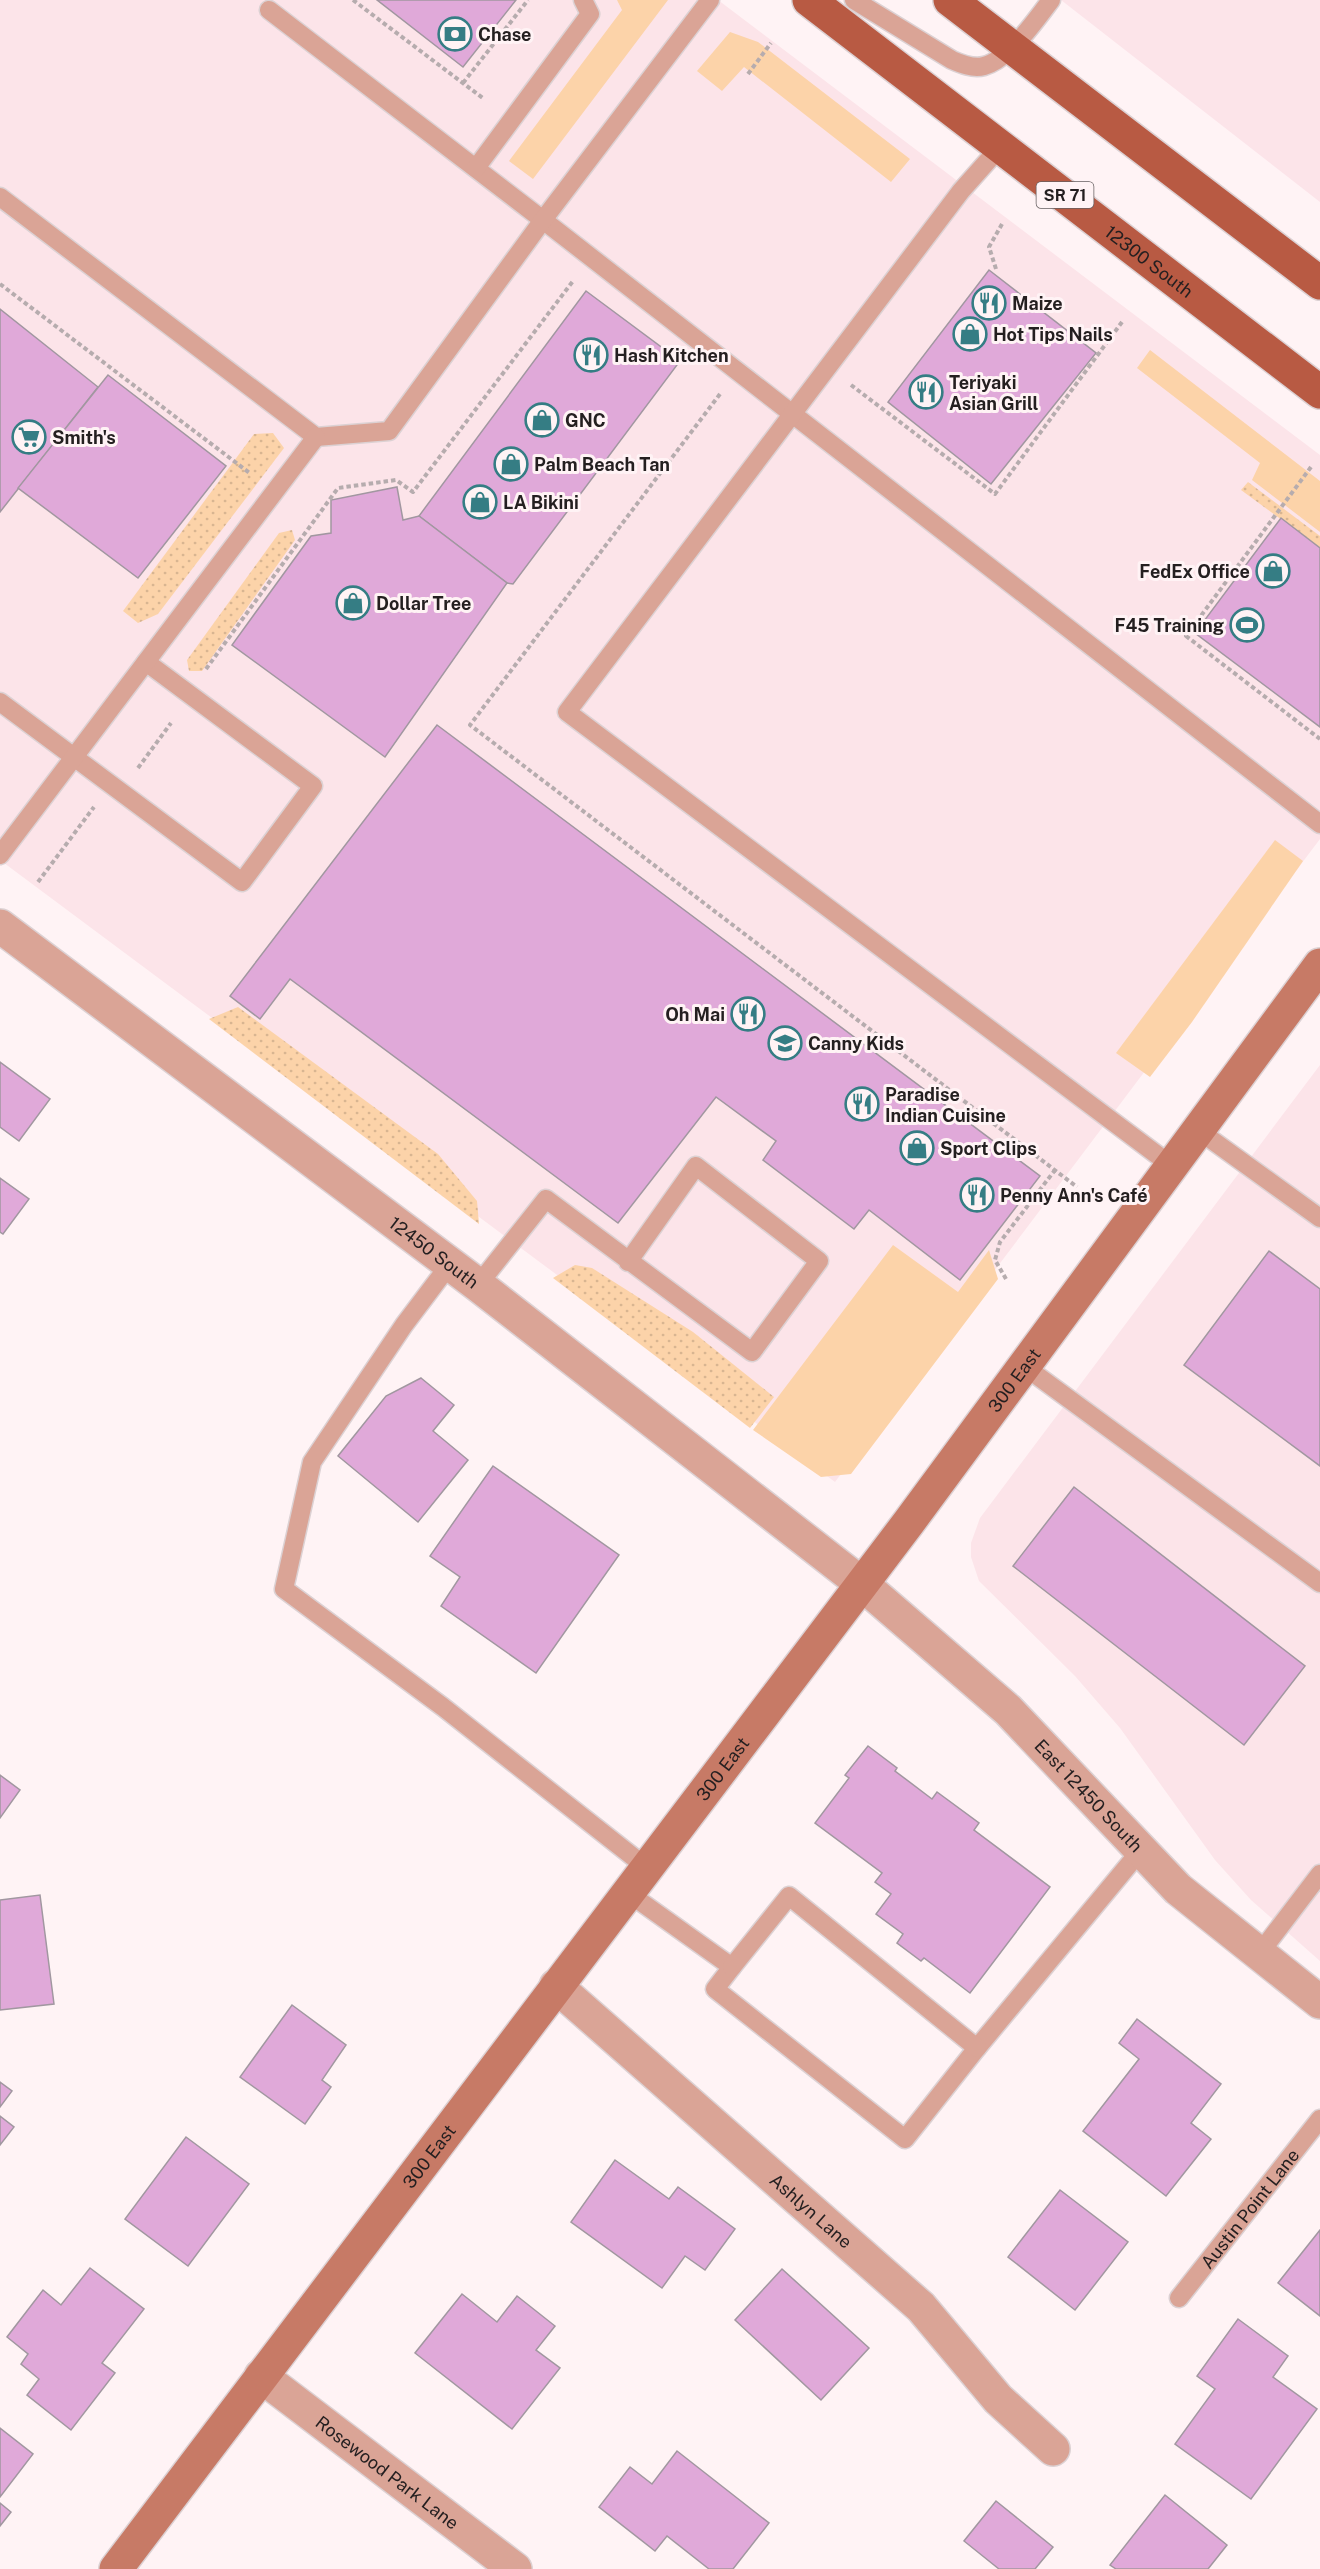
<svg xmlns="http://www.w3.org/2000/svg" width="1320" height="2569" viewBox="0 0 1320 2569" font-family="'Public Sans',sans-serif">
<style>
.built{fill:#fce4e9}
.grass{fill:#fcd3a9}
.garden{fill:url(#garden-dots)}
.building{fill:#e0a9d9;stroke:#a197a0;stroke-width:1.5}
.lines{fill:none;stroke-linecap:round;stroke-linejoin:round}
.service-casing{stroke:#dcd1d3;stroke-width:21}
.minor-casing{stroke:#dcd1d3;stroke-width:36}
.tertiary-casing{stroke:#dcd1d3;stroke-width:36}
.secondary-casing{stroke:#dcd1d3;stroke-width:36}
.primary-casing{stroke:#dcd1d3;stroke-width:36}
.path{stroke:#b6acae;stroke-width:4;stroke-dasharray:4.5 3;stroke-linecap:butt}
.service{stroke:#daa496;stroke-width:18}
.minor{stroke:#daa496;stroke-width:33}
.tertiary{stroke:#daa496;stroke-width:33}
.secondary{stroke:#c77a66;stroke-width:33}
.primary{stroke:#b85a43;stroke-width:33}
.labels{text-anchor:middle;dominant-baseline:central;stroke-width:6;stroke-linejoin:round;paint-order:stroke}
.shield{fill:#fff3f5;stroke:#665f60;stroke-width:1.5}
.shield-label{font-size:16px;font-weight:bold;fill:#241f20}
.poi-label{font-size:18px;font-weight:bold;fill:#241f20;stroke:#fff3f5;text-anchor:start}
.street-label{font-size:18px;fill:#241f20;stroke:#fff3f5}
</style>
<defs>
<pattern id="garden-dots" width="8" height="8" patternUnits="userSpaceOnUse" patternTransform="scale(1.5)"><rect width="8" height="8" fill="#fcd3a9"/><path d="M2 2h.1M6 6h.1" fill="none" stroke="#d8b591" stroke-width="1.8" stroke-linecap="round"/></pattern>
</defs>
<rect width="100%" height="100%" fill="#fff3f5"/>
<g class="built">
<path d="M 0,0 L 718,0 L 1320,455 L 1320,839 L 835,1482 L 0,860 Z"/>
<path d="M 1061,0 L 1320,0 L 1320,202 Z"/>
<path d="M 1320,1065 L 1320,1961 L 1251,1900 L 1215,1860 L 1120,1728 L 1075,1676 L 979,1581 L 971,1557 L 971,1543 L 980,1518 Z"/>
</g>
<g class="grass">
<path d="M 617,0 L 668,0 L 533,179 L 509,161 L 622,10 Z"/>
<path d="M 730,32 L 758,42 L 910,159 L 891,182 L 744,67 L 722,91 L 697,71 Z"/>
<path d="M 1150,350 L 1320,481 L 1320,532 L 1252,480 L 1260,463 L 1137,368 Z"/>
<path d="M 1275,840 L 1303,861 L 1192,1022 L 1150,1077 L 1116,1053 Z"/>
<path d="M 893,1245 L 958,1292 L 989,1250 L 998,1279 L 851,1474 L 821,1477 L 753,1430 Z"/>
</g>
<g class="garden">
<path d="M 273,433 L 284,448 L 158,614 L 138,623 L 123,611 L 254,434 Z"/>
<path d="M 1248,482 L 1320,536 L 1320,548 L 1241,490 Z"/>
<path d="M 292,530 L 295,540 L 202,671 L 189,671 L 187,660 L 279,533 Z"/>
<path d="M 238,1007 L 438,1154 L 477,1201 L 479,1224 L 209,1019 Z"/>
<path d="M 575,1265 L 592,1268 L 693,1332 L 774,1397 L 750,1428 L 553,1278 Z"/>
</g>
<g class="building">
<path d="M 377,0 L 516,0 L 463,67 Z"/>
<path d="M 989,270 L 1096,353 L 991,484 L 888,402 Z"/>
<path d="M 586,291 L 680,361 L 513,584 L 507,583 L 419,516 Z"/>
<path d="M 0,309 L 98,387 L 0,512 Z"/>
<path d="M 108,375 L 226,466 L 138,578 L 18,488 Z"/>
<path d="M 397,487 L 403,520 L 419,516 L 507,583 L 385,757 L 232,645 L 311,536 L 331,533 L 331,500 Z"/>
<path d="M 1281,518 L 1320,548 L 1320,727 L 1195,633 Z"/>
<path d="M 437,725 L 1040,1176 L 960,1280 L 869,1210 L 854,1229 L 763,1160 L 776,1141 L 716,1097 L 618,1223 L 290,979 L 260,1019 L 230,996 Z"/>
<path d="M 0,1062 L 50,1099 L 19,1141 L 0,1127 Z"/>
<path d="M 0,1178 L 29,1199 L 3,1234 L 0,1232 Z"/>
<path d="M 1269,1251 L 1320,1289 L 1320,1466 L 1184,1365 Z"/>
<path d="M 421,1378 L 454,1405 L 433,1431 L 468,1460 L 418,1522 L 338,1456 L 386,1396 Z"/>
<path d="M 493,1466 L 619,1555 L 536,1673 L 441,1606 L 460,1577 L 430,1556 Z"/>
<path d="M 1074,1487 L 1305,1666 L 1244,1745 L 1013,1566 Z"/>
<path d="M 868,1746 L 897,1768 L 895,1771 L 932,1799 L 937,1792 L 979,1823 L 974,1830 L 1050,1887 L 970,1993 L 924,1958 L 921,1961 L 897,1943 L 903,1934 L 876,1914 L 891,1894 L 875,1882 L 882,1873 L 815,1823 L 849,1778 L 845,1775 Z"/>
<path d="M 0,1775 L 20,1790 L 0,1818 Z"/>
<path d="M 40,1895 L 54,2004 L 0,2010 L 0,1900 Z"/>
<path d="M 292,2005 L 346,2045 L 322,2080 L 331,2087 L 305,2124 L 240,2077 Z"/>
<path d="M 1137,2019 L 1221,2084 L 1191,2123 L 1211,2139 L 1166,2196 L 1083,2131 L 1139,2059 L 1119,2043 Z"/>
<path d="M 0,2082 L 12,2091 L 0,2107 Z"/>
<path d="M 0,2116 L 14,2127 L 0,2145 Z"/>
<path d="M 186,2137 L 249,2184 L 188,2266 L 125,2219 Z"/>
<path d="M 615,2160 L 669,2199 L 678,2187 L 735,2229 L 705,2270 L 685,2256 L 662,2288 L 571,2222 Z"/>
<path d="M 1060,2190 L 1128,2242 L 1075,2310 L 1008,2257 Z"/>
<path d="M 1320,2230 L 1320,2316 L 1278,2283 Z"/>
<path d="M 90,2268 L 144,2309 L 102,2363 L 115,2373 L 71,2430 L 27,2395 L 39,2379 L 21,2364 L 28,2354 L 7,2337 L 43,2290 L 61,2305 Z"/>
<path d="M 782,2269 L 869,2348 L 821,2400 L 735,2320 Z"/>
<path d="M 462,2294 L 497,2322 L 517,2296 L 555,2326 L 536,2350 L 560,2368 L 512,2429 L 415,2353 Z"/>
<path d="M 1238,2319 L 1288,2356 L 1273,2377 L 1317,2409 L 1251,2499 L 1175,2444 L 1215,2389 L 1197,2376 Z"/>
<path d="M 0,2428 L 33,2454 L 0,2497 Z"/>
<path d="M 677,2451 L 769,2523 L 733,2569 L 709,2569 L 667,2536 L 655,2551 L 599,2507 L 630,2467 L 652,2484 Z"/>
<path d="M 1165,2495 L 1227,2545 L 1208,2569 L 1116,2569 L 1110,2565 Z"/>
<path d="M 996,2501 L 1053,2547 L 1035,2569 L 999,2569 L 964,2541 Z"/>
<path d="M 0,2503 L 11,2512 L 0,2526 Z"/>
</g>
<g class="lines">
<g class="service-casing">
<g id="service">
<path d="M 854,0 L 952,60 C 961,64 973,69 984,66 C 1008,60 1036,20 1051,0"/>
<path d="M 269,10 L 543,220 L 1320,824"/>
<path d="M 1001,146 L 961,191 L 567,712 L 1172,1166"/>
<path d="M 476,168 L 590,14 L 583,0"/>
<path d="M 0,197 L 316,437 L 389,431 L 543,220 L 710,0"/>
<path d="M 0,702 L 242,882 L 313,786 L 146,662"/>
<path d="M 0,855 L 316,437"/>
<path d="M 1198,1130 L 1320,1218"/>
<path d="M 450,1264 L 404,1325 L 312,1462 L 284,1589 L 443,1707 L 646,1867"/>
<path d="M 478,1285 L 546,1199 L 752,1352 L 819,1261 L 696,1166 L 628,1262"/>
<path d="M 1024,1366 L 1320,1583"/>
<path d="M 627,1892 L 732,1967 L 715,1989 L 905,2139 L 977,2048 L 1141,1850"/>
<path d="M 1259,1954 L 1320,1874"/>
<path d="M 732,1967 L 789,1896 L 977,2048"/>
<path id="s1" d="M 1179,2298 L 1320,2119"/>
</g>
</g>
<g class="minor-casing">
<g id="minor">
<path id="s2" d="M 556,1986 L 921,2307 L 998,2399 L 1053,2449"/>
<path id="s3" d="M 261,2376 L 515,2569"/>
</g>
</g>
<g class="tertiary-casing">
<g id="tertiary">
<path id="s4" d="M 0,926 L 478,1285 L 862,1584 L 1008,1710 L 1178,1889 L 1320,2002"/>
</g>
</g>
<g class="secondary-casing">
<g id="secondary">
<path id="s5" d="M 116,2569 L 909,1522 L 1320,965"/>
</g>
</g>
<g class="primary-casing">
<g id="primary">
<path id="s6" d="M 809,0 L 1320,392"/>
<path d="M 950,0 L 1320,283"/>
</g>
</g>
<g class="path">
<path d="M 353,0 L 484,99"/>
<path d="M 748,74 L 771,43"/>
<path d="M 463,83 L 528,0"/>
<path d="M 996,269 L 989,247 L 1002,224"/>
<path d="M 0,284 L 251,474"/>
<path d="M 851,385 L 995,494 L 1122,322"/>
<path d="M 720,394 L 470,725 L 1077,1187"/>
<path d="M 1311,467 L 1186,636 L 1320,739"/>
<path d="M 206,669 L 338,488 L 396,480 L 413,492 L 573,281"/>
<path d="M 138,768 L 171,723"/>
<path d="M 38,882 L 94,807"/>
<path d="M 1006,1279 L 995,1260 L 1000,1242 L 1055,1170"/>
</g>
<use href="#service" class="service"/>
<use href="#minor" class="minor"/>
<use href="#tertiary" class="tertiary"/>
<use href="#secondary" class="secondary"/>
<use href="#primary" class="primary"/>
</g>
<defs>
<g id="bank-ring" transform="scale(1.725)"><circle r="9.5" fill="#fff3f5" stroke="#357d84" stroke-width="1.5"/><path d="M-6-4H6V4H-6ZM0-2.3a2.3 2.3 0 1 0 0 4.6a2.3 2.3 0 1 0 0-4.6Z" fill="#357d84"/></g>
<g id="restaurant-ring" transform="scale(1.725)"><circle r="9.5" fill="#fff3f5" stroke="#357d84" stroke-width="1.5"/><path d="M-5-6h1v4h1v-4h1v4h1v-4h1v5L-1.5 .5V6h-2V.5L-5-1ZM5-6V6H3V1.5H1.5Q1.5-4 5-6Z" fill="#357d84"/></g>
<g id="shop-ring" transform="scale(1.725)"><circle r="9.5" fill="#fff3f5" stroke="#357d84" stroke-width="1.5"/><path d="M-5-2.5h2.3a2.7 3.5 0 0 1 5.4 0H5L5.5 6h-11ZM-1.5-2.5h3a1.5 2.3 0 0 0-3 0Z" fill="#357d84"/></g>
<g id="supermarket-ring" transform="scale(1.725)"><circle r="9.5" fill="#fff3f5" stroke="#357d84" stroke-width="1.5"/><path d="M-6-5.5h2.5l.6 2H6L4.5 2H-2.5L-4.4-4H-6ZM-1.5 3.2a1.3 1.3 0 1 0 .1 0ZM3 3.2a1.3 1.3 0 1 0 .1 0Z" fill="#357d84"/></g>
<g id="stadium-ring" transform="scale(1.725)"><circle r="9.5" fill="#fff3f5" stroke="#357d84" stroke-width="1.5"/><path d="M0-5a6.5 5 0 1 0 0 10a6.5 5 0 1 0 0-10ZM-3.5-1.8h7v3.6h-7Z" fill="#357d84"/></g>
<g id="school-ring" transform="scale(1.725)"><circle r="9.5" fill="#fff3f5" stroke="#357d84" stroke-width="1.5"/><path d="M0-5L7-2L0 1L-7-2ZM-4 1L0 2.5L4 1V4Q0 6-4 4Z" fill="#357d84"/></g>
</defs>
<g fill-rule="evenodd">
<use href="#bank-ring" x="455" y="34"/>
<use href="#restaurant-ring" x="989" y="303"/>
<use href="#shop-ring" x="970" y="334"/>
<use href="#restaurant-ring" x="591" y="355"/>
<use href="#restaurant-ring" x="926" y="392"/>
<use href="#shop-ring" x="542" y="420"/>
<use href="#supermarket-ring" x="29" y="437"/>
<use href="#shop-ring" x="511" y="464"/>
<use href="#shop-ring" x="480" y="502"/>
<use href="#shop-ring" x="1273" y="571"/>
<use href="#shop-ring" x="353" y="603"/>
<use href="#stadium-ring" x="1247" y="625"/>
<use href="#restaurant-ring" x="748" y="1014"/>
<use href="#school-ring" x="785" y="1043"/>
<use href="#restaurant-ring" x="862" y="1104"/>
<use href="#shop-ring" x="917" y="1148"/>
<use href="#restaurant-ring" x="977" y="1195"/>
</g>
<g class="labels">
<rect class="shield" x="1036.5" y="182" width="57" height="26" rx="4.5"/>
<g class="shield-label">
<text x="1065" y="195">SR 71</text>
</g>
<g class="poi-label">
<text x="478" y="34">Chase</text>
<text x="1012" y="303">Maize</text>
<text x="993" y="334">Hot Tips Nails</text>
<text x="614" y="355">Hash Kitchen</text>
<text x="949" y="382">Teriyaki<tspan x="949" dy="21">Asian Grill</tspan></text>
<text x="565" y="420">GNC</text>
<text x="52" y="437">Smith's</text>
<text x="534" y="464">Palm Beach Tan</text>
<text x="503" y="502">LA Bikini</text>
<text x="1250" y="571" text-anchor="end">FedEx Office</text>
<text x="376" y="603">Dollar Tree</text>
<text x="1224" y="625" text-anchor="end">F45 Training</text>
<text x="725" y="1014" text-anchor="end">Oh Mai</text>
<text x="808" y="1043">Canny Kids</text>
<text x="885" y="1094">Paradise<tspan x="885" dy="21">Indian Cuisine</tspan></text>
<text x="940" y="1148">Sport Clips</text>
<text x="1000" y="1195">Penny Ann's Café</text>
</g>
<g class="street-label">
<text stroke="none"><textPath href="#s6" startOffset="429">12300 South</textPath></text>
<text stroke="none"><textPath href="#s4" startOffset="543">12450 South</textPath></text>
<text stroke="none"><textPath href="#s5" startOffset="1490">300 East</textPath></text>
<text stroke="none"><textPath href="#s5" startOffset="1004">300 East</textPath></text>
<text stroke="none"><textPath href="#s4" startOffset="1395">East 12450 South</textPath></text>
<text stroke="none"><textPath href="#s5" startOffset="518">300 East</textPath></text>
<text stroke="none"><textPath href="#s1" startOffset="114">Austin Point Lane</textPath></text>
<text stroke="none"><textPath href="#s2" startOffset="340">Ashlyn Lane</textPath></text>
<text stroke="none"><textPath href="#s3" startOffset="159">Rosewood Park Lane</textPath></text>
</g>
</g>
</svg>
